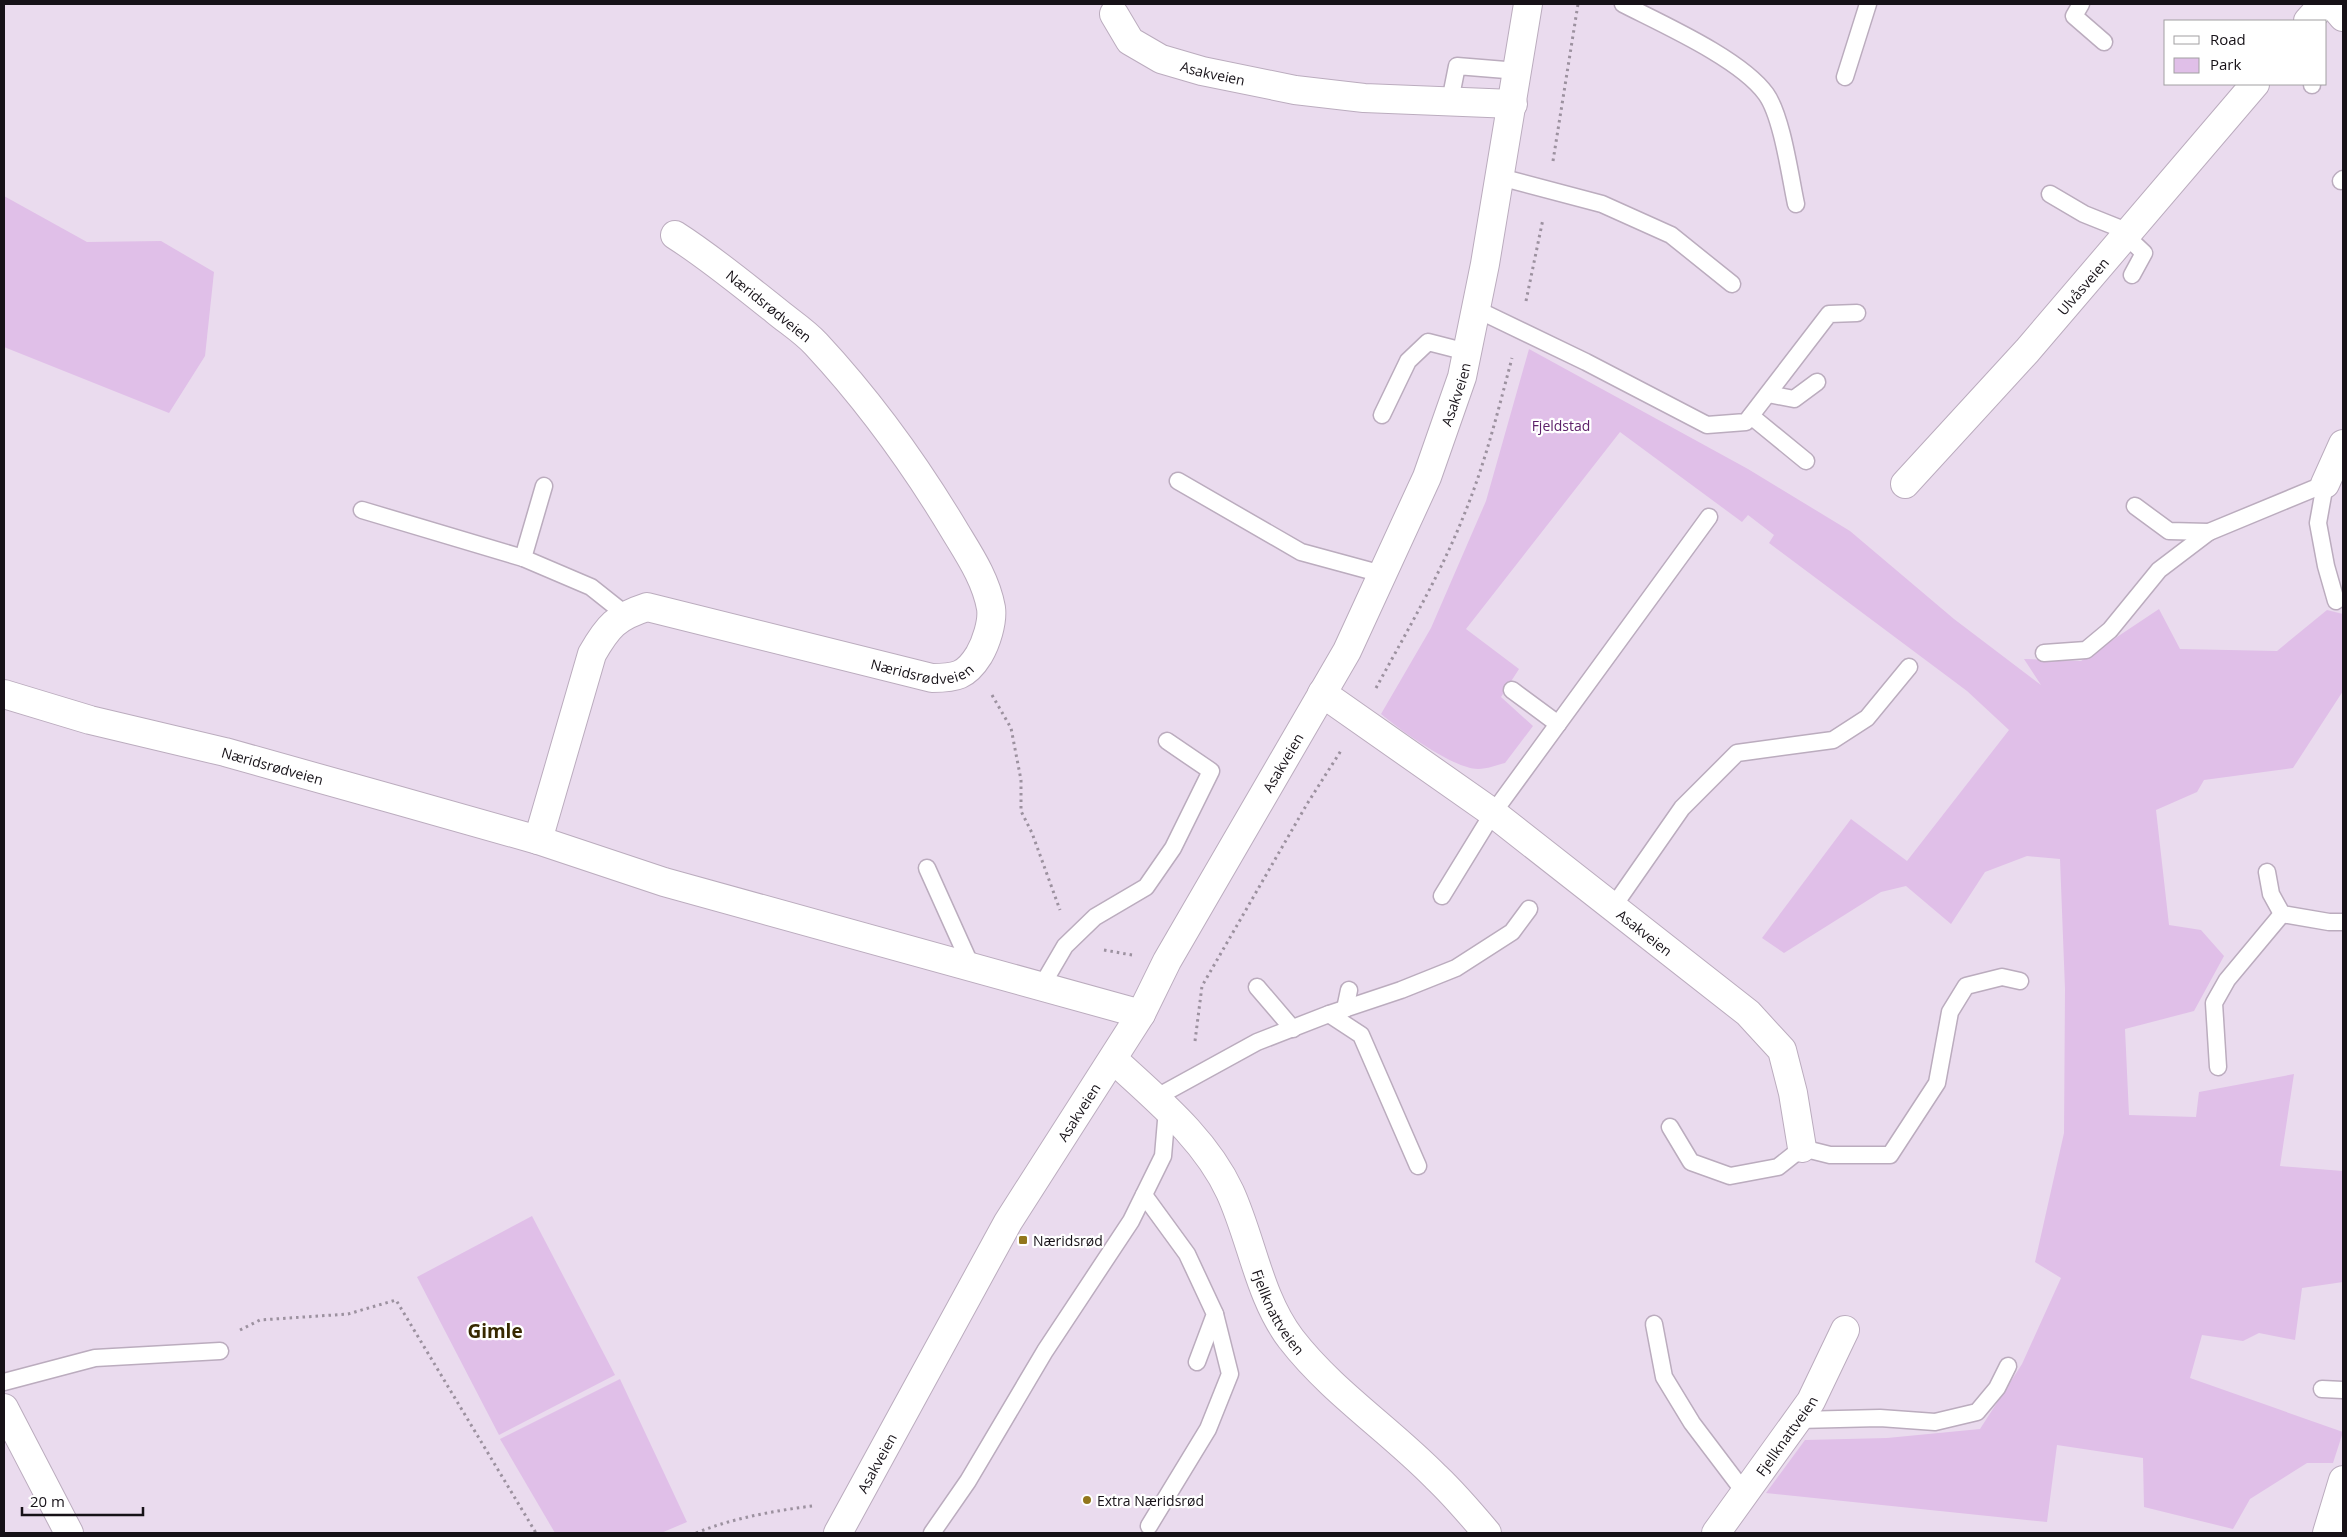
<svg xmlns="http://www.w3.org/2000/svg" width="2347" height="1537" viewBox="0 0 2347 1537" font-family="'Open Sans',sans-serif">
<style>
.green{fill:#e0bfe8}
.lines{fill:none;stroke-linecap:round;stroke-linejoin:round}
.lane-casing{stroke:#bbacbe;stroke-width:19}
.street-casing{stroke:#bbacbe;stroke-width:30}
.secondary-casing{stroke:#bbacbe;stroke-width:30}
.path{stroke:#9c919f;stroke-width:3;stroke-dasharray:2.5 4;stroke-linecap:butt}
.lane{stroke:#fff;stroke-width:16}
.street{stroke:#fff;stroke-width:28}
.secondary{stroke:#fff;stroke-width:28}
.poi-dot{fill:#92761c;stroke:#fff;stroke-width:2}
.labels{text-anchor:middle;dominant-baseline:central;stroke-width:4.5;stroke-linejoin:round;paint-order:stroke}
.street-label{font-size:14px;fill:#161117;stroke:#fff}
.park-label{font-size:14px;fill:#5c2069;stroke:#fff}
.poi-label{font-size:14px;fill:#161117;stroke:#fff;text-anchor:start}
.district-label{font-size:19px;font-weight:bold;fill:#372900;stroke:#fff}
</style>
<rect width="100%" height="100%" fill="#eadbee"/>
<g class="green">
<path d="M 4,196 L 87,242 L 161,241 L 214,272 L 205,356 L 169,413 L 4,347 Z"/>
<path d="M 1529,349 L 1748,469 L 1850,531 L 1954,619 L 2041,685 L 2024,659 L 2081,661 L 2159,609 L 2180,649 L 2277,651 L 2327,610 L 2343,614 L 2343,691 L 2293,768 L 2204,780 L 2197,792 L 2156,810 L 2169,925 L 2201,930 L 2224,956 L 2194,1011 L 2125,1029 L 2129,1115 L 2196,1117 L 2199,1092 L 2294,1074 L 2280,1166 L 2343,1171 L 2343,1282 L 2302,1288 L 2295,1340 L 2259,1333 L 2243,1341 L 2202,1335 L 2190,1378 L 2343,1432 L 2333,1463 L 2307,1463 L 2250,1499 L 2233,1529 L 2144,1507 L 2143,1458 L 2057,1445 L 2047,1522 L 1766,1493 L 1805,1440 L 1887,1438 L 1980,1429 L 2022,1364 L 2061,1278 L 2035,1262 L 2064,1133 L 2065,989 L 2060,859 L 2027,856 L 1985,872 L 1951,924 L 1906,886 L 1881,892 L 1784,953 L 1762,938 L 1851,819 L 1907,861 L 2009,730 L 1967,691 L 1769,543 L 1774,535 L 1748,515 L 1742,522 L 1620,432 L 1466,629 L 1519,669 L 1501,697 L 1533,726 L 1505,763 C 1497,765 1487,769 1478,769 C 1454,769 1400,730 1381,714 L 1431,628 L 1486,501 Z"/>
<path d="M 532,1216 L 615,1375 L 499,1435 L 417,1277 Z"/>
<path d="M 620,1379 L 687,1522 L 661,1533 L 555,1533 L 500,1439 Z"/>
</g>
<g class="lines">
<g class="lane-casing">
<g id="lane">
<path d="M 1623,4 C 1662,24 1741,59 1766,94 C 1782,116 1790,176 1796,204"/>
<path d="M 2081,4 L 2074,16 L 2104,42"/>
<path d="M 1845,77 L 1868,4"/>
<path d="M 2312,84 L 2312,85"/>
<path d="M 1450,101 L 1457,66 L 1518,71"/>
<path d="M 1500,177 L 1602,204 L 1671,235 L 1732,284"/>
<path d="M 2341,181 L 2343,179"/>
<path d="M 2050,194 L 2084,214 L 2129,232"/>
<path d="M 2126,236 L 2144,253 L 2132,275"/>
<path d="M 1476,309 L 1586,362 L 1707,425 L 1746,422 L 1829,314 L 1857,313"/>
<path d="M 1768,394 L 1794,399 L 1817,382"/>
<path d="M 1382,415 L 1408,361 L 1428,342 L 1467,352"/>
<path d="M 1751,416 L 1806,461"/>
<path d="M 1178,481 L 1301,552 L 1382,574"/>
<path d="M 2325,484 L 2318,523 L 2326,566 L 2336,601"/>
<path d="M 2135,506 L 2169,531 L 2209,532 L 2325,484"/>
<path d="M 362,510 L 523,558 L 591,587 L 625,614"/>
<path d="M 523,558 L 544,486"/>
<path d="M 2044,653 L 2086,650 L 2110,630 L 2159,570 L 2209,532"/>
<path d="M 1512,690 L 1558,724"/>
<path d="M 927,868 L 972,968"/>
<path d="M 2267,872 L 2271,894 L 2282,914 L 2329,922 L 2343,922"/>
<path d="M 1442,896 L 1493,813 L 1709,517"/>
<path d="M 1613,907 L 1682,808 L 1737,753 L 1833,740 L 1867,718 L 1909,667"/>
<path d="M 1041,987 L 1065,946 L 1095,917 L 1146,887 L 1173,848 L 1211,771 L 1167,741"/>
<path d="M 1257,987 L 1293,1029"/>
<path d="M 1345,1009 L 1349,990"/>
<path d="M 1329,1014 L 1361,1035 L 1418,1166"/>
<path d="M 2218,1067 L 2214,1003 L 2227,980 L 2282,914"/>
<path d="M 1155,1098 L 1257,1042 L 1329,1014 L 1401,990 L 1456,968 L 1512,932 L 1529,909"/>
<path d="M 1670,1127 L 1691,1162 L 1730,1176 L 1778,1167 L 1802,1148 L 1830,1155 L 1890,1155 L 1937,1083 L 1950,1012 L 1966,986 L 2002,977 L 2020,981"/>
<path d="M 1144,1195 L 1187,1254 L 1215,1314 L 1197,1362"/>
<path d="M 1654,1324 L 1664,1377 L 1692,1423 L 1745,1493"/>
<path d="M 4,1382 L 95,1358 L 220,1351"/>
<path d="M 2322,1389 L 2343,1390"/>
<path d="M 1798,1420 L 1880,1418 L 1935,1422 L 1977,1412 L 1997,1388 L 2008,1366"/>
<path d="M 1149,1526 L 1208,1429 L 1230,1374 L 1215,1314"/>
<path d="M 932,1533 L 968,1481 L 1045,1351 L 1131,1221 L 1163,1156 L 1167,1109"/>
</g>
</g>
<g class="street-casing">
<g id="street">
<path d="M 2332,4 L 2343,17"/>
<path id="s1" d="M 1114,14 L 1130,41 L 1161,59 L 1202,71 L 1295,90 L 1364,98 L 1513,104"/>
<path d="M 2308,21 L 2323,4"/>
<path id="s2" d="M 1905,484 L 2027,351 L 2255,84"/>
<path d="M 2325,484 L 2343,444"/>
<path id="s3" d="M 1322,693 L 1493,813 L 1748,1013 L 1782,1050 L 1793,1093 L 1802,1148"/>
<path id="s4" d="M 4,694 L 90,720 L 225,752 L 400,801 L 538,840 L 664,882 L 1141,1014"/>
<path id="s5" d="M 538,840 L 592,654 C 608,626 616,617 647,607 L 932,678 C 956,678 966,676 979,655 C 986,643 993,622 991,608 C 986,580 970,556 956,533 C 916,466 869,401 816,344 C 804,331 788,321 775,310 C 742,284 711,258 675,235"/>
<path id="s6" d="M 1113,1059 C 1156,1099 1205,1138 1230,1192 C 1252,1240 1259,1297 1291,1339 C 1332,1392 1389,1429 1436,1477 C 1454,1494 1471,1514 1487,1533"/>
<path d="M 4,1408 L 69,1533"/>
<path id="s7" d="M 1716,1533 L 1811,1401 L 1845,1330"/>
<path d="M 2327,1533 L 2343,1480"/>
</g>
</g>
<g class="secondary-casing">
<g id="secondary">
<path id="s8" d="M 838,1533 L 1008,1222 L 1141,1014 L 1167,961 L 1347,651 L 1427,477 L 1462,377 L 1485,264 L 1528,4"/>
</g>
</g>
<g class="path">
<path d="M 1553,161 L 1578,4"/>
<path d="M 1526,301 L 1543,219"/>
<path d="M 1376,688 C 1407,631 1440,575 1464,515 C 1485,464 1498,411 1512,358"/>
<path d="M 992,695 L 1011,728 L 1021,780 L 1021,811 L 1032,833 L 1060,910"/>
<path d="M 1104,950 L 1132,955"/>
<path d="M 1195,1041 L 1202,986 L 1307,804 L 1342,749"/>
<path d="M 240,1330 L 260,1320 L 348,1314 L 396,1300 L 536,1533"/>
<path d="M 696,1533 C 733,1518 773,1511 812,1506"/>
</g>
<use href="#lane" class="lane"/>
<use href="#street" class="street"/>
<use href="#secondary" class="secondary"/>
</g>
<g class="poi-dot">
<rect x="1018" y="1235" width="10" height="10" rx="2.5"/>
<circle cx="1087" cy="1500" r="5"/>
</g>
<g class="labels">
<g class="street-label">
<text stroke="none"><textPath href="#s1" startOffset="121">Asakveien</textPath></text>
<text stroke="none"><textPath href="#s2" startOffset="266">Ulvåsveien</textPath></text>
<text transform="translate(769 306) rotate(39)">Næridsrødveien</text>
<text stroke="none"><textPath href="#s8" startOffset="1298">Asakveien</textPath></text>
<text stroke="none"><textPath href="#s5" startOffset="552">Næridsrødveien</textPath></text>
<text stroke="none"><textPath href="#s8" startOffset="890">Asakveien</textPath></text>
<text stroke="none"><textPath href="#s4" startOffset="278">Næridsrødveien</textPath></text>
<text stroke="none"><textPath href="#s3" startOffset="402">Asakveien</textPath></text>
<text stroke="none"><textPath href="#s8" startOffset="485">Asakveien</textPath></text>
<text stroke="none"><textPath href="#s6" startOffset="308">Fjellknattveien</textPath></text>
<text stroke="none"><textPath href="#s7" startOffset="120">Fjellknattveien</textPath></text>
<text stroke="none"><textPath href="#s8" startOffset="80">Asakveien</textPath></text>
</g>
<g class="park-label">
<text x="1561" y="425">Fjeldstad</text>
</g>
<g class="poi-label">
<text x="1033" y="1240">Næridsrød</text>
<text x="1097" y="1500">Extra Næridsrød</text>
</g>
<g class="district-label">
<text x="495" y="1331">Gimle</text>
</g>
</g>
<rect width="2347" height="1537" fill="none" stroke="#161117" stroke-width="10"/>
<rect x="2164" y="20" width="162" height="65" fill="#ffffff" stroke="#a2a0a2"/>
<rect x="2174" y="36" width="25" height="8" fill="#ffffff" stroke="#a2a0a2"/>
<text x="2210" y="45" font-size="15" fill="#161117">Road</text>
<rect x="2174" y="58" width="25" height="15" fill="#e0bfe8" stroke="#a2a0a2"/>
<text x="2210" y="70" font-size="15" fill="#161117">Park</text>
<path d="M22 1507v8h121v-8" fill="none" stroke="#161117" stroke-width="2.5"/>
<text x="30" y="1507" font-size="15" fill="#161117" stroke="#ffffff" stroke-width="4" paint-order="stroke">20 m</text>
</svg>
